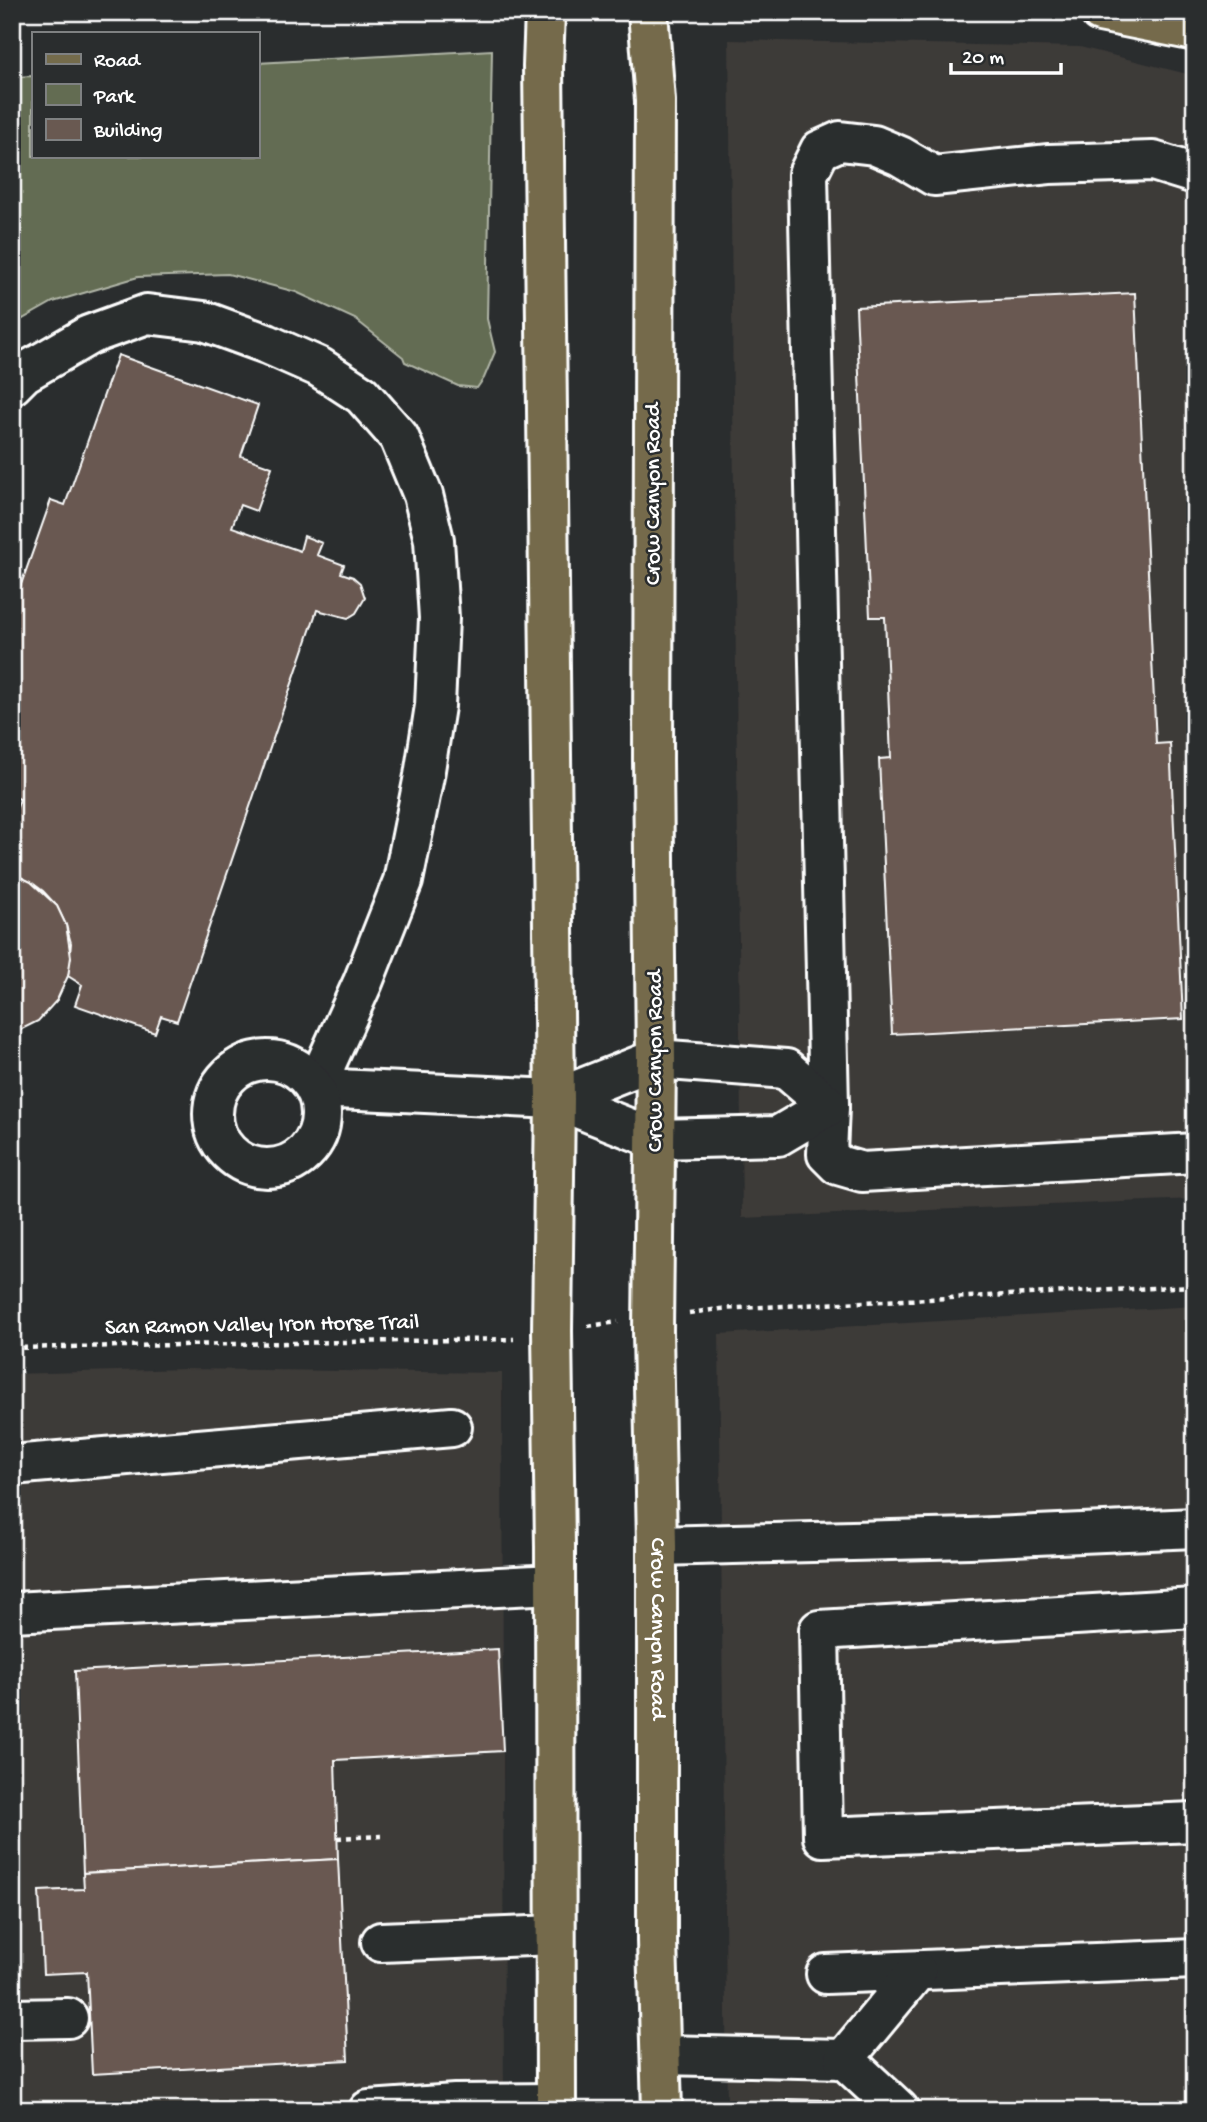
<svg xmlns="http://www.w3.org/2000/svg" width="1207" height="2122" viewBox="0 0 1207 2122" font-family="'Gochi Hand',sans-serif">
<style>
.built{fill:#3d3a38}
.green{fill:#636c52;stroke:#b1b6a8;stroke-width:2}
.building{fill:#695951;stroke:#fff;stroke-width:2}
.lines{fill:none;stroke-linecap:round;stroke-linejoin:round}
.minor-casing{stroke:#fff;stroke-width:44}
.major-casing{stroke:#fff;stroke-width:44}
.path{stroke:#fff;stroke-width:4.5;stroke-dasharray:5 5;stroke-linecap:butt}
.minor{stroke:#2a2d2e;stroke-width:38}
.major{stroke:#746b4b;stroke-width:38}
.labels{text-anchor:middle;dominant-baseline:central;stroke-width:5;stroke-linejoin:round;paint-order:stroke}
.street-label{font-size:23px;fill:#fff;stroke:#2a2d2e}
</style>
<rect width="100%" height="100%" fill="#2a2d2e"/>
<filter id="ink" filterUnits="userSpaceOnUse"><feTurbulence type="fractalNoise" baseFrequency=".0143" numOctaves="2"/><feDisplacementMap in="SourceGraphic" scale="14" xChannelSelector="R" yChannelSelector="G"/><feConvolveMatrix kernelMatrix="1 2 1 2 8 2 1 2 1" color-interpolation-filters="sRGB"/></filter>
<g filter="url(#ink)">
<g class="built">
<path d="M 729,40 L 1080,47 L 1195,76 L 1195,1199 L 742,1218 Z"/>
<path d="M 1195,1306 L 1195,2110 L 727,2110 L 719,1334 Z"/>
<path d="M 185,1369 L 502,1373 L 504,2110 L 12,2110 L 12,1374 Z"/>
</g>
<path class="green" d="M 492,50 L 487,319 L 495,352 L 484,378 L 477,388 L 458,386 L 405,362 L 403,357 L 355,319 L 296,292 L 228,274 L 138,277 L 53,302 L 12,325 L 12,77 L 33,76 L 33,156 L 257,156 L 257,63 Z"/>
<g class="building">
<path d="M 1135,293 L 1156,744 L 1170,743 L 1183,1019 L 892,1034 L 879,759 L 891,758 L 885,617 L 870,617 L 856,307 Z"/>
<path d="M 118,355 L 258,405 L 241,456 L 272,467 L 256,511 L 240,505 L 232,527 L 300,551 L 304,536 L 322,543 L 317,555 L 344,565 L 341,573 L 353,577 L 360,583 L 365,598 L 356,613 L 348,618 L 317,610 L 177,1021 L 161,1016 L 155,1033 L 75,1005 L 82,985 L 68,976 L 71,943 L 66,925 L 57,906 L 43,891 L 31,882 L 12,873 L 12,821 L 20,799 L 12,796 L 12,610 L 51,500 L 65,505 Z"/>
<path d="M 12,873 L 31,882 L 57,906 L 66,925 L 71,957 L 68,976 L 57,1000 L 38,1021 L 12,1034 Z"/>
<path d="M 498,1649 L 503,1751 L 335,1760 L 338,1859 L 83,1873 L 75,1671 Z"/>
<path d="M 338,1859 L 348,2060 L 92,2074 L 87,1972 L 43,1974 L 39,1891 L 84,1889 L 83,1873 Z"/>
<path d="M 787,2099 L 827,2100 L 838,2110 L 788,2110 Z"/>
</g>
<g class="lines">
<g class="minor-casing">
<g id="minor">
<path d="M 1195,174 L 1153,161 L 1049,164 L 934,176 L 900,156 L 874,145 L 840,141 L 820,150 L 808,174 L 829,1106 L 827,1154 L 838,1165 L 862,1172 L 1195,1153"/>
<path d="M 12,385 L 24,373 L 89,335 L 147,314 L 204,321 L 267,344 L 319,367 L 362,395 L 399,437 L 423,495 L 434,540 L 439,618 L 435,706 L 424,776 L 403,881 L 363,982 L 315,1088 L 555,1099 L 656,1139 L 778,1136 L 829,1106 L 786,1069 L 656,1059 L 555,1099"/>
<circle cx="267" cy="1114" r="54"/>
<path d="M 12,1465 L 452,1427"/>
<path d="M 657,1546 L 970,1538 L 1195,1528"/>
<path d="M 1195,1608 L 819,1630 L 823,1837 L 1195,1822"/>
<path d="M 12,1612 L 555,1584"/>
<path d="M 381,1942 L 555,1935"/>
<path d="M 826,1974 L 1195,1959"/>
<path d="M 12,2019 L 68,2018"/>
<path d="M 661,2055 L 844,2059"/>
<path d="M 369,2110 L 455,2104 L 556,2103"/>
<path d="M 899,2110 L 844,2059 L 917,1971"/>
</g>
</g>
<g class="major-casing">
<g id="major">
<path d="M 545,12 L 543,66 L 555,1099 L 552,1331 L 555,1547 L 556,2110"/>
<path id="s1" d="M 648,12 L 655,101 L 653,759 L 656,1059 L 653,1331 L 657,1546 L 657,1941 L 662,2110"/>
<path d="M 1100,12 L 1195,31"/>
</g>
</g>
<g class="path">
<path d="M 689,1313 L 720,1309 L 1195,1286"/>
<path d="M 588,1326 L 618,1322"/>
<path d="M 12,1348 L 514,1339"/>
<path d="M 337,1838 L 381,1836"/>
</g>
<use href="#minor" class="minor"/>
<use href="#major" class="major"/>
</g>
</g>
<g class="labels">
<g class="street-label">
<text transform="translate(654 494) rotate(-90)">Crow Canyon Road</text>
<text transform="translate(656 1061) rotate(-90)">Crow Canyon Road</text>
<text transform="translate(262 1326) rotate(-1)">San Ramon Valley Iron Horse Trail</text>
<text stroke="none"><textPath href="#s1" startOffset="1617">Crow Canyon Road</textPath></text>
</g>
</g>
<rect width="1207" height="2122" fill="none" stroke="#2a2d2e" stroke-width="42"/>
<rect x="21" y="21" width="1165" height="2080" fill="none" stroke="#fff" stroke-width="2.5" filter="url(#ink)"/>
<rect x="32" y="32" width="228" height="126" fill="#2a2d2e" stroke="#7f8182" stroke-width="2"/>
<rect x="46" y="54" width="35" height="10" fill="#746b4b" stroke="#7f8182" stroke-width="2"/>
<text x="94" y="66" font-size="21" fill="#ffffff">Road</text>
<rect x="46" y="84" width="35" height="21" fill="#636c52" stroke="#7f8182" stroke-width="2"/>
<text x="94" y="102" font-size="21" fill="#ffffff">Park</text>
<rect x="46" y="119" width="35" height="21" fill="#695951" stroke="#7f8182" stroke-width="2"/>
<text x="94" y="136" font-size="21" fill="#ffffff">Building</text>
<path d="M951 63v10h110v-10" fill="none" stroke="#ffffff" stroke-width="3.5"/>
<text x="962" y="63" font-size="21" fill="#ffffff" stroke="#2a2d2e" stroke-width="5" paint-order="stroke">20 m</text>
</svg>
